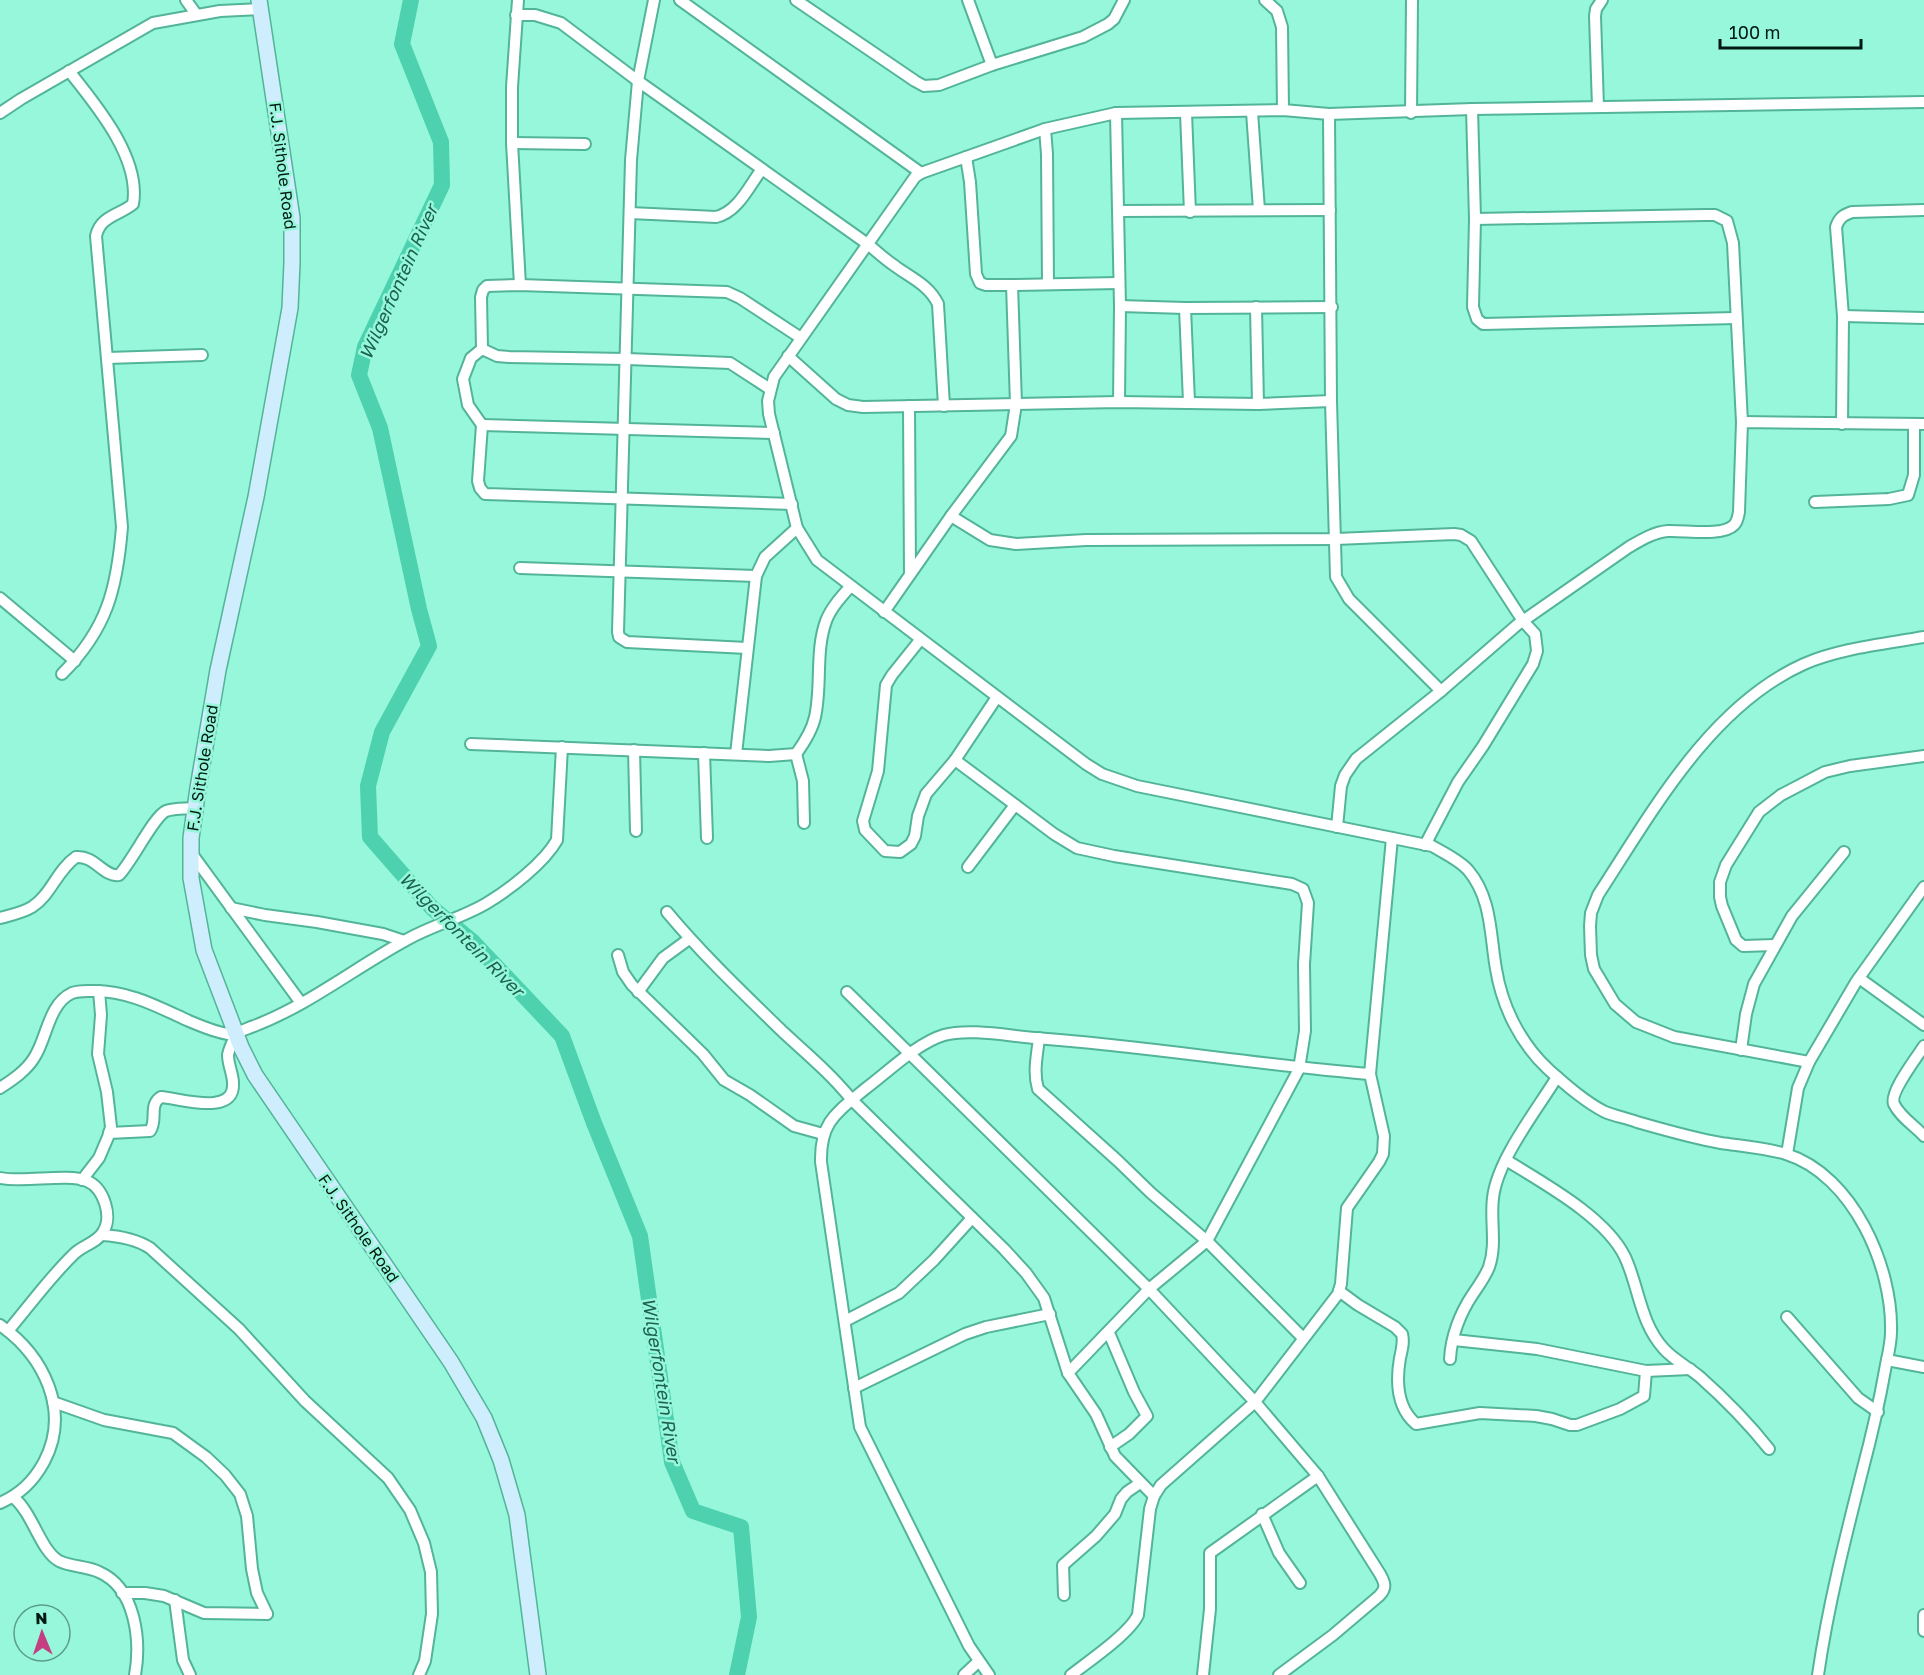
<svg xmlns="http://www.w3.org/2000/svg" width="1924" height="1675" viewBox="0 0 1924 1675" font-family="'Golos Text',sans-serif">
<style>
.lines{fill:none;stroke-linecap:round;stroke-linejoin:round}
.river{stroke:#4dd1af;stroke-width:16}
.street-casing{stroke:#52b499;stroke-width:14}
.secondary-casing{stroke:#52b499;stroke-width:18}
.street{stroke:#fff;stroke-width:10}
.secondary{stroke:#cfeefd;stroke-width:15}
.labels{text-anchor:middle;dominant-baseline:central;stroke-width:5;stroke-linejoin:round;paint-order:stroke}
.street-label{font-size:16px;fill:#001911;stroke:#97f7da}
.water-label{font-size:18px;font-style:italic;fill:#1c6251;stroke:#97f7da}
</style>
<rect width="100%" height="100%" fill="#97f7da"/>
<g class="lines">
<path class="river" d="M 411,0 L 402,44 L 441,142 L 442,185 L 365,347 L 359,375 L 380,428 L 419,609 L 429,646 L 382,732 L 368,786 L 370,837 L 432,908 L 473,942 L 562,1036 L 594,1123 L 640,1236 L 672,1462 L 693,1511 L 741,1527 L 749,1617 L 737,1675"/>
<g class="street-casing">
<g id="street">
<path d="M 186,0 L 196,14"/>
<path d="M 518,0 L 512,87 L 512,143 L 520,285"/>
<path d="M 654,0 L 638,81 L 631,160 L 618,632 L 619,637 L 627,642 L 747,648"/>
<path d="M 680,0 L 921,173"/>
<path d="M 796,0 L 915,81 L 924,86 L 939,85 L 992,65 L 1083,37 L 1108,24 L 1114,19 L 1124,0"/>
<path d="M 968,0 L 992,65"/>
<path d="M 1265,0 L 1277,11 L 1282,27 L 1283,110"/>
<path d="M 516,15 L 535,15 L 561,23 L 638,81 L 869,245 C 877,252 886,260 895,266 C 911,278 929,285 938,304 L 944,406"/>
<path d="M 1598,107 L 1595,16 L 1596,9 L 1602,0"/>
<path d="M 1472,109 L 1475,219 L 1706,215 L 1715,215 L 1727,221 L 1733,243 L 1742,422"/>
<path d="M 1252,112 L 1259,210"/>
<path d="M 0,113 L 21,99 L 153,23 L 220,11 L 260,9"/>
<path d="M 1116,113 L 1120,306 L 1119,402"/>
<path d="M 1186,113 L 1190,212"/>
<path d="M 1411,113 L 1412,0"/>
<path d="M 1329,114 L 1331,401 L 1336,577 L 1349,599 L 1441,691"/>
<path d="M 1045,129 L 1047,154 L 1048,284"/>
<path d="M 512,143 L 585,144"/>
<path d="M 966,157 L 970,182 L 976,274 L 980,283 L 986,285 L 1012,285 L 1119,283"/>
<path d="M 1119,211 L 1330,210"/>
<path d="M 630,213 L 716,217 C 738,212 749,186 762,169"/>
<path d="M 1475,219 L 1473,307 L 1477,319 L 1483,324 L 1736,318"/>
<path d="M 1120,306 L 1185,308 L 1332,307"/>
<path d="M 1256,307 L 1258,404"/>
<path d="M 1185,308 L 1189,402"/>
<path d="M 1843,316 L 1924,318"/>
<path d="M 482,349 L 497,356 L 509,357 L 627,359 L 730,363 L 770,389"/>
<path d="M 788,356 L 836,399 L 848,405 L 863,407 L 1119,402 L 1258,404 L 1331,401"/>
<path d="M 107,358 L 202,355"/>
<path d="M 909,406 L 910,574"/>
<path d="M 1842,424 L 1843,316 L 1836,227 C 1839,218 1843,215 1852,212 L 1924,210"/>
<path d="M 482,425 L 774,433"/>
<path d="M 1815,502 L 1889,499 L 1908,495 L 1914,475 L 1914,424"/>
<path d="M 792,504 L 485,494 L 480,488 L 478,481 L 482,425 L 468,405 L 463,379 L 471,358 L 482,349 L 481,297 L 483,290 L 487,286 L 520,285 L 727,292 L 740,298 L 801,338"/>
<path d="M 951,516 L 990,540 L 1016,544 L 1086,540 L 1336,539 L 1454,534 L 1461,535 L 1471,541 L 1523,621 L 1535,634 L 1537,651 L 1533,664 L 1483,746 L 1458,782 L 1425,845"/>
<path d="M 520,568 L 756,576"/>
<path d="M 0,598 L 75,661"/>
<path d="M 884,612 L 951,516 L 1011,436 L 1016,404 L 1012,285"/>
<path d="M 920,640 L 892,675 L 886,685 L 878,771 L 863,821 L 865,830 L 885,851 L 900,852 L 911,844 L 915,836 L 918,816 L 926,794 L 955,760 L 997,697"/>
<path d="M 62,674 C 107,629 117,589 122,527 L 96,236 C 100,216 120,215 133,204 C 141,158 96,105 69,71"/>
<path d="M 471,744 L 769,756 L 796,754 C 804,743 812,731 815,717 C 822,686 815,651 826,621 C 831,608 841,597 850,587"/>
<path d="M 634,750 L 636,831"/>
<path d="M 704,753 L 707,838"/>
<path d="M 736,754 L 756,576 L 765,557 L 797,528"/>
<path d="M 796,754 L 803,781 L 804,823"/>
<path d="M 955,760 L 1054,834 L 1077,848 L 1114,856 L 1292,884 L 1303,889 L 1308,903 L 1304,964 L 1305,1031 L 1299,1069 L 1207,1241 L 1149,1289 L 1068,1373"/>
<path d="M 1337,827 L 1341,786 L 1345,775 L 1356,759 L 1441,691 L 1517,625 L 1629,547 C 1641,540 1654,532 1668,531 C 1685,530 1722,537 1734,525 C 1738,521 1738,516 1739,512 L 1742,422 L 1924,424"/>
<path d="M 192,854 L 301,1003"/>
<path d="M 968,867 L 1015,805"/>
<path d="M 231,908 L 265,915 L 317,922 L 383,934 L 404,941"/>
<path d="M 667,912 C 702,954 743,993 783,1032 C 807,1054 831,1074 852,1100 L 1004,1249 L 1026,1273 L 1044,1298 L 1068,1373 L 1096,1414 L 1115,1456 L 1154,1496"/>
<path d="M 0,918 C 11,915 22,913 32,907 C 51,895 57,870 76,857 C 94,855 105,878 119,875 C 132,862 154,816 166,811 C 175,808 185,809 194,808"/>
<path d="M 1775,945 L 1743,946 L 1736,940 L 1722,906 L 1720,897 L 1720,882 L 1726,865 L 1759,812 L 1781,795 L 1825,772 L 1850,766 L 1924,756"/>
<path d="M 618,955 L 623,972 L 632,985 L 703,1054 L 724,1080 L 750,1095 L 794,1126 L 823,1134"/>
<path d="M 1859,978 L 1924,1025"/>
<path d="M 638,992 L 663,958 L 689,939"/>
<path d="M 847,992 L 1149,1289 L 1255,1402 L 1318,1476 L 1380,1574 C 1385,1583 1387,1588 1379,1596 L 1333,1635 L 1279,1675"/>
<path d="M 1039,1038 C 1037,1056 1033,1072 1038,1089 L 1118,1161 L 1151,1193 L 1207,1241 L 1303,1338"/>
<path d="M 1924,1046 C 1917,1057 1889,1093 1894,1104 C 1900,1117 1915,1126 1924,1136"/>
<path d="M 1741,1050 L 1746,1014 L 1754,984 L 1792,916 L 1844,852"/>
<path d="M 1809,1062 L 1674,1037 L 1636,1022 L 1615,1004 L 1594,969 L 1591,955 L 1590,926 L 1591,913 L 1598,895 C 1652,812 1710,706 1804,664 C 1841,648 1885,644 1924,637"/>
<path d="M 0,1088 C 12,1080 26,1071 34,1058 C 47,1039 48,1004 72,993 C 80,990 87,991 95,991 C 129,991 158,1007 189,1021 C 201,1026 214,1032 228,1034 C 237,1034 245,1029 254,1026 C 309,1005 356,967 408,939 C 433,925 462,918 487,903 C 510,889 544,863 557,840 L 562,747"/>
<path d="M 109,1133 L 150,1131 C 158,1120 148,1105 161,1097 C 179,1098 235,1117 233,1083 C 233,1074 228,1065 228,1055 C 229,1048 234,1040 236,1033"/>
<path d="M 1787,1154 L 1798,1088 L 1809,1062 L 1856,982 L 1924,887"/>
<path d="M 1506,1160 C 1543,1183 1606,1217 1625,1257 C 1639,1287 1640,1323 1664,1349 C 1674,1360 1688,1367 1700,1377 C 1727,1401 1746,1420 1769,1449"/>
<path d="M 0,1178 C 25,1183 67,1173 87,1181 C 104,1188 113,1217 103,1232 C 98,1242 82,1246 74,1254 C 50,1277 30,1305 8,1331"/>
<path d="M 82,1180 L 99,1158 L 108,1137 L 111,1127 L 107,1092 L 98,1054 L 101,1015 L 99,991"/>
<path d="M 102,1235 C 119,1236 136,1239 150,1248 L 239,1329 L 305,1401 L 388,1478 L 410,1510 L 424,1543 L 431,1572 L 432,1614 L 425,1661 L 419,1675"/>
<path d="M 1339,1291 L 1358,1305 L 1395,1327 L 1402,1334 C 1404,1342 1402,1349 1400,1358 C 1396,1381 1396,1407 1416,1424 L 1480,1413 L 1536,1416 L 1552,1419 L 1570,1425 L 1577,1425 L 1620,1409 L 1644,1396 L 1646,1371"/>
<path d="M 1787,1317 L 1858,1398 L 1878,1412"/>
<path d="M 845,1321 L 899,1293 L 934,1260 L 972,1218"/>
<path d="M 0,1325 C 44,1356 71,1411 44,1462 C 33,1482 20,1494 0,1503"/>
<path d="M 1109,1333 L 1134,1392 L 1147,1416 L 1129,1434 L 1110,1447"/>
<path d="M 1454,1340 L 1537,1349 L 1646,1371 L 1690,1369"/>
<path d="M 1450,1359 C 1451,1337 1460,1313 1473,1294 C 1479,1285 1485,1277 1489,1267 C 1497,1244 1490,1221 1493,1198 C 1497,1160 1537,1110 1557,1077"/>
<path d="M 1887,1360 L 1924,1367"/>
<path d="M 854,1388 L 965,1334 L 986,1327 L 1050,1314"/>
<path d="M 53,1402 L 104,1420 L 173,1433 L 206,1457 L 225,1475 L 240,1494 L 247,1516 L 252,1569 L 257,1593 L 267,1614"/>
<path d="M 13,1497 C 33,1513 40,1550 59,1561 C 71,1567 87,1566 99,1572 C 136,1588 141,1641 135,1675"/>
<path d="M 1262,1514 L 1279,1553 L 1300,1583"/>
<path d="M 122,1593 L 145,1593 L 164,1596 L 204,1613 L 267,1614"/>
<path d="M 1064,1595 L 1063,1565 L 1096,1536 L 1115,1514 L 1121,1499 L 1127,1492 L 1140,1483"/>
<path d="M 175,1600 L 183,1660 L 190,1675"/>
<path d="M 1924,1615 L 1924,1631"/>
<path d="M 964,1675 L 978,1662"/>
<path d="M 989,1675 L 969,1646 L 860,1427 L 821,1162 C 820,1122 836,1113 865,1089 C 888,1072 917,1043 944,1035 C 969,1028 1009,1036 1035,1038 C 1147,1046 1258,1065 1370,1074"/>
<path d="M 1071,1675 C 1089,1661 1129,1634 1138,1615 L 1150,1509 L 1154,1496 L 1161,1485 L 1255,1402 L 1338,1294 L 1341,1284 L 1347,1208 L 1379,1162 L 1383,1154 L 1384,1136 L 1370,1074 L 1392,838"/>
<path d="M 1203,1675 L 1210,1609 L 1210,1553 L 1318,1476"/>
<path d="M 1818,1675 C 1828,1606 1845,1539 1862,1472 C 1871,1438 1879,1404 1885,1370 C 1887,1358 1891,1345 1891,1332 C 1893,1267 1853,1175 1786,1154 C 1766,1148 1742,1146 1721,1143 C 1692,1138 1665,1130 1637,1122 C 1626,1118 1615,1116 1605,1112 C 1585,1102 1565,1084 1548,1069 C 1520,1043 1502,1006 1496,969 C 1490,935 1492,898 1468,870 C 1459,860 1444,853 1432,846 L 1137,786 L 1102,774 L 1086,764 L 817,560 L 797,528 L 769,414 L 768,401 L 774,377 L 915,177 L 921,173 L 1045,129 L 1116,113 L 1283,110 L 1329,114 L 1472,109 L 1924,102"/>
</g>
</g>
<g class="secondary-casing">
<path id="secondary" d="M 259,0 L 292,218 L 292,263 L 290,308 L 256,497 L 218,670 L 198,788 L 191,838 L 191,878 L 204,950 L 241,1047 L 255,1075 L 451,1362 L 484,1418 L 501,1460 L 517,1515 L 538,1675"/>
</g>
<use href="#street" class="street"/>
<use href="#secondary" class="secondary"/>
</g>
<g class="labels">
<g class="street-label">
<text transform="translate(283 166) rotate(83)">F.J. Sithole Road</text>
<text transform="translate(202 768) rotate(-81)">F.J. Sithole Road</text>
<text transform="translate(359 1228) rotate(55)">F.J. Sithole Road</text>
</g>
<g class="water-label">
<text transform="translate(398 282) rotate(-66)">Wilgerfontein River</text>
<text transform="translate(462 934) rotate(45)">Wilgerfontein River</text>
<text transform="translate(662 1380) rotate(81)">Wilgerfontein River</text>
</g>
</g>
<g transform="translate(42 1633) rotate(358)"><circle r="28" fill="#97f7da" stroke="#5b9e8a" stroke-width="1.5"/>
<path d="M0-4.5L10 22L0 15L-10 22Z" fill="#c43f82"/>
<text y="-9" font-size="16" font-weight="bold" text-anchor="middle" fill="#001911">N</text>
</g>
<path d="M1720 39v9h141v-9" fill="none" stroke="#001911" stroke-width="3"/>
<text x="1729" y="39" font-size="18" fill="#001911" stroke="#97f7da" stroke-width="4.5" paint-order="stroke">100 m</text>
</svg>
